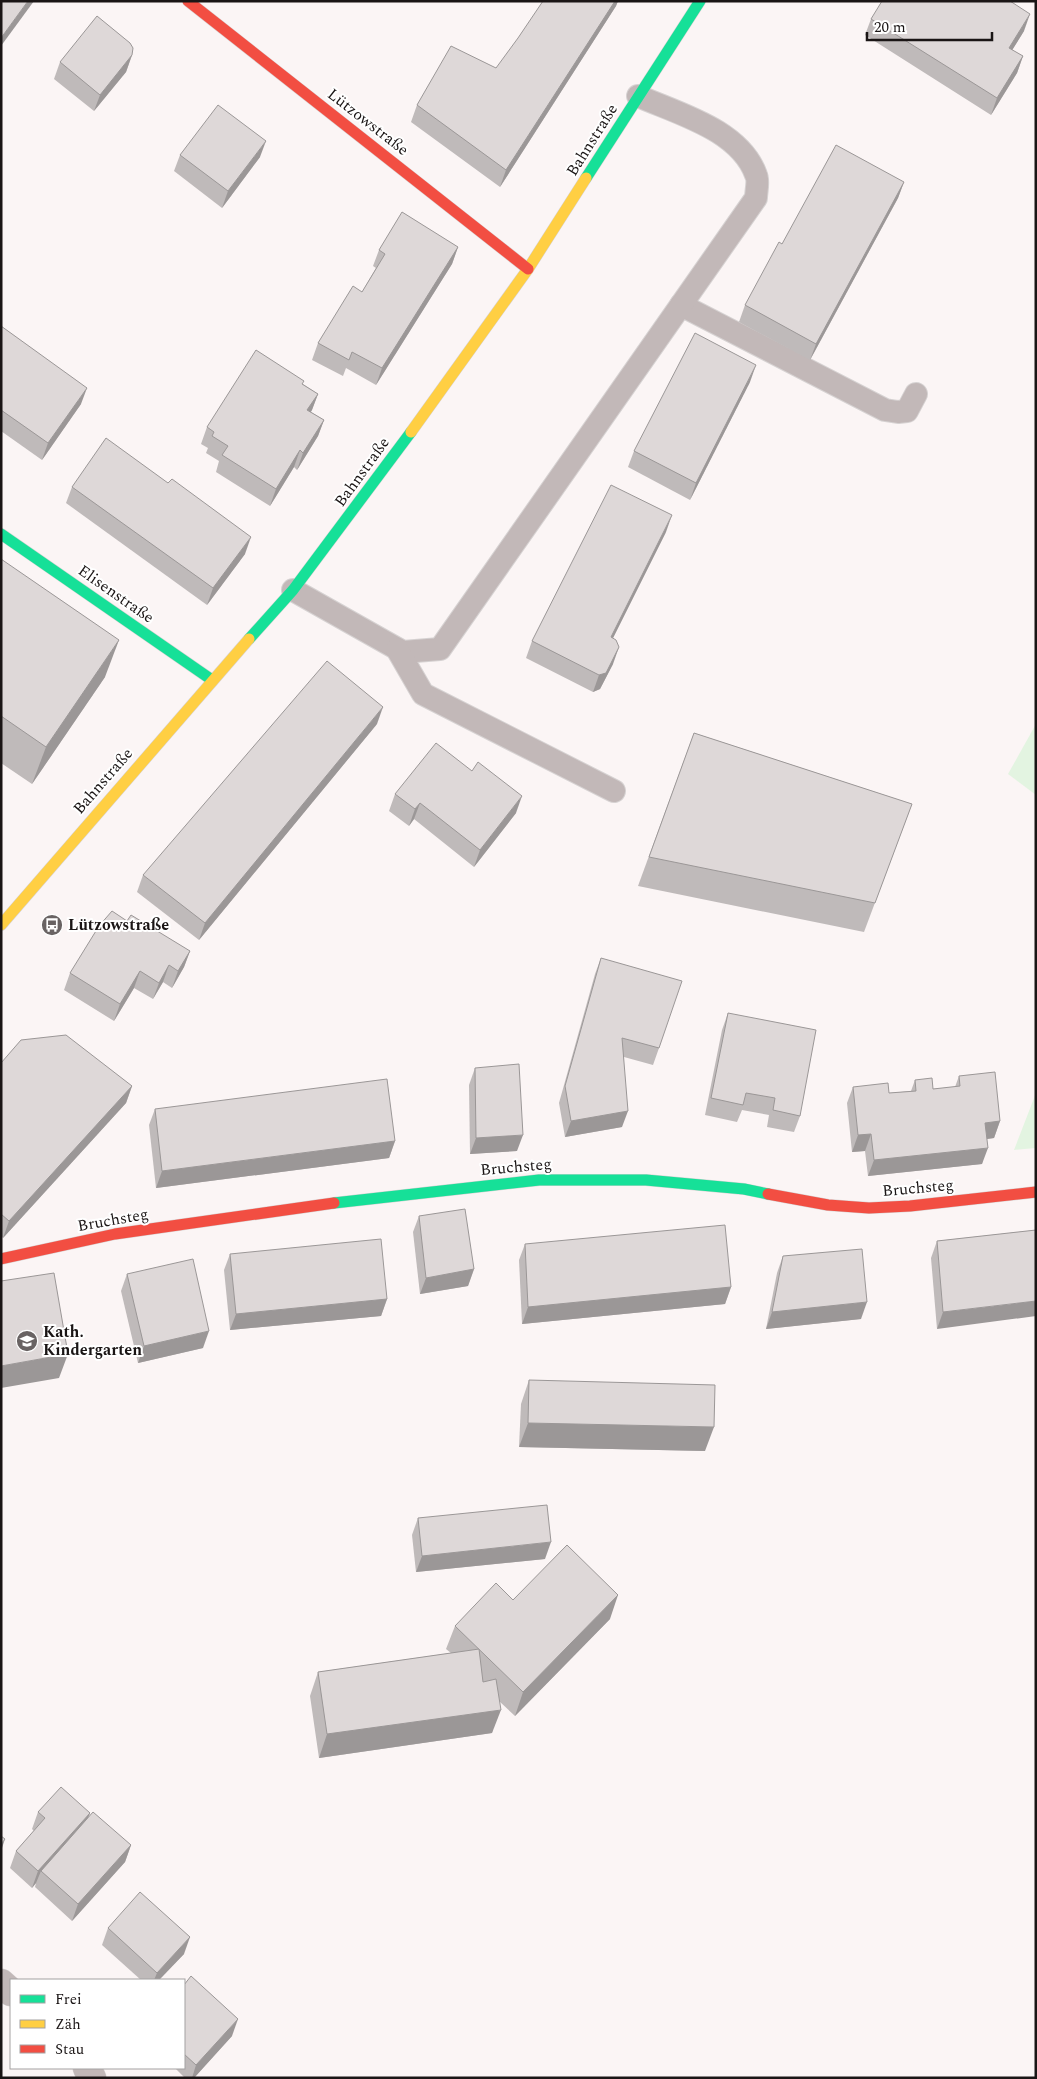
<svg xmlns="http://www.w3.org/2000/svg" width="1037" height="2079" viewBox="0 0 1037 2079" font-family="Spectral,serif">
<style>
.green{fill:#e3f4e1}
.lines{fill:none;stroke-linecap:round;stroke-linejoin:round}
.lane-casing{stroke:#d6d2d2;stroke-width:24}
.street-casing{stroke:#d6d2d2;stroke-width:29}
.fast-casing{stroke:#d6d2d2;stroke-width:12}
.slow-casing{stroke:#d6d2d2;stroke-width:12}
.jam-casing{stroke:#d6d2d2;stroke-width:12}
.lane{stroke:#c2b8b8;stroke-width:22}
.street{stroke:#c2b8b8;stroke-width:28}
.fast{stroke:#16e098;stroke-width:11}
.slow{stroke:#ffcf43;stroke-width:11}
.jam{stroke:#f24e42;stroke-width:11}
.wall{fill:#bfbaba}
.shaded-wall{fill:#9b9797}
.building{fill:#ded8d8;stroke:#9b9797}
.labels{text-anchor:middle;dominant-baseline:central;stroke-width:4;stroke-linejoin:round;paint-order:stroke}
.street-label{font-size:16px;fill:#1a1515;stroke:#fff}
.poi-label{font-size:16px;font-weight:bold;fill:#1a1515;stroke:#fff;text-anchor:start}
</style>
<rect width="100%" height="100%" fill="#fbf5f5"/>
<g class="green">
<path d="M 1036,724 L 1036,795 L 1008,774 Z"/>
<path d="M 1036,1093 L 1036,1148 L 1013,1150 L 1014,1150 Z"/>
</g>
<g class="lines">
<g class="lane-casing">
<g id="lane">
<path d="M 681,305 L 885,410 L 898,412 L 907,411 L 916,394"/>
<path d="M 293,590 L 403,652 L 440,649 L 756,198 C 756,191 759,181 756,175 C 740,130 679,114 638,96"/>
<path d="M 397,649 L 423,694 L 614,791"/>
</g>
</g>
<g class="street-casing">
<g id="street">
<path d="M 1,1983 L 11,1992"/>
<path d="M 87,2068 L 92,2078"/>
</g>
</g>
<g class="fast-casing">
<g id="fast">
<path d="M 586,178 L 700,1"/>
<path d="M 1,534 L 212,680"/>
<path d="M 249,639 L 293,590 L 411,432"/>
<path d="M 334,1203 L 539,1180 L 646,1180 L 744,1189 L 768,1194"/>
</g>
</g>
<g class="slow-casing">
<g id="slow">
<path d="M 411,432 L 528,269 L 586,178"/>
<path d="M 1,925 L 249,639"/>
</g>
</g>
<g class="jam-casing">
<g id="jam">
<path d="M 188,1 L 528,269"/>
<path d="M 768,1194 L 828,1205 L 869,1208 L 910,1206 L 1036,1192"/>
<path d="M 1,1259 L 115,1234 L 334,1203"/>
</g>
</g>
<use href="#lane" class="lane"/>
<use href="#street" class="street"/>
<use href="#fast" class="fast"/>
<use href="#slow" class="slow"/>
<use href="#jam" class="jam"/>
</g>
<g class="wall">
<path d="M 615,1 L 618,1 L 616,6 L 500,187 L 411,122 L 417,105 L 496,68 Z"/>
<path d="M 871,19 L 1024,31 L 1012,50 L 1023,56 L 1017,73 L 991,115 L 865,35 Z"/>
<path d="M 132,55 L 126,72 L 94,111 L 54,79 L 60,62 Z"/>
<path d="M 180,155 L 260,157 L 222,208 L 174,171 Z"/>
<path d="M 904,182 L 898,198 L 810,360 L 739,322 L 745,305 L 782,244 Z"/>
<path d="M 458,247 L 452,264 L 376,385 L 346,368 L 343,376 L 312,360 L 318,343 L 362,292 L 376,268 L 373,266 L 379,250 Z"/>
<path d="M 1,326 L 81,404 L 42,460 L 1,431 Z"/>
<path d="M 750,382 L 690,500 L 628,467 L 634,451 Z"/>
<path d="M 303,384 L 318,394 L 311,412 L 324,420 L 318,436 L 297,470 L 294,467 L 270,506 L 216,472 L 219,461 L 206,453 L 208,448 L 201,444 L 207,427 Z"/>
<path d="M 72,487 L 245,554 L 207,605 L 66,503 Z"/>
<path d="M 666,532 L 613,638 L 613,664 L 600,689 L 593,692 L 526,658 L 532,641 Z"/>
<path d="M 1,559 L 105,677 L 32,784 L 1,763 Z"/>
<path d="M 377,724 L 199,940 L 137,892 L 143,875 Z"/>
<path d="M 694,733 L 912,804 L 864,932 L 638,886 Z"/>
<path d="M 395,794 L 516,813 L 474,867 L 414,819 L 409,826 L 389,811 Z"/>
<path d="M 127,921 L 190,951 L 184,967 L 172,988 L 163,982 L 153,999 L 134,988 L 114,1021 L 64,990 L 70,973 Z"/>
<path d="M 601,958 L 659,1048 L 653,1065 L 624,1057 L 622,1127 L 565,1137 L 559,1103 L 595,974 Z"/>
<path d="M 728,1013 L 800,1116 L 794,1132 L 767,1127 L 769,1115 L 742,1110 L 737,1122 L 705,1115 L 722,1030 Z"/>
<path d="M 1,1063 L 132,1086 L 126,1103 L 3,1238 L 1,1236 Z"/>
<path d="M 475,1068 L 517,1151 L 470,1154 L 469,1085 Z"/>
<path d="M 959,1076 L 1000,1121 L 994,1138 L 987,1139 L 982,1164 L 868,1176 L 865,1151 L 852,1152 L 847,1103 L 853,1087 L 889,1093 L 911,1091 L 915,1080 L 933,1089 L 955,1087 Z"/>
<path d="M 155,1109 L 395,1141 L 389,1158 L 156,1188 L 149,1125 Z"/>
<path d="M 419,1216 L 474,1269 L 468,1286 L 420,1294 L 413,1232 Z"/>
<path d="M 1036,1230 L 937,1329 L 931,1258 L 937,1241 Z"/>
<path d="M 525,1244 L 731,1287 L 725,1304 L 522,1324 L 519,1260 Z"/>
<path d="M 230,1254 L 387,1299 L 381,1316 L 230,1330 L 224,1270 Z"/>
<path d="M 783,1256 L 861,1319 L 766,1329 L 777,1273 Z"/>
<path d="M 127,1274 L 203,1348 L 138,1363 L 121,1291 Z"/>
<path d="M 529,1380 L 705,1451 L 519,1447 L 521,1404 Z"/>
<path d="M 418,1518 L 545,1559 L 416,1572 L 412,1535 Z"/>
<path d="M 513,1600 L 610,1619 L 515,1716 L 499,1701 L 492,1733 L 319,1758 L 310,1696 L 318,1672 L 451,1653 L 446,1649 L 455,1626 Z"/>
<path d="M 38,1812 L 90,1813 L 88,1818 L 131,1845 L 125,1862 L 72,1921 L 35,1887 L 36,1883 L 32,1888 L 10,1868 L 16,1851 L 34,1831 L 32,1829 Z"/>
<path d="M 108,1928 L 184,1954 L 159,1980 L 141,1980 L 102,1945 Z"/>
<path d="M 184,1985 L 232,2036 L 194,2078 L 185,2078 L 175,2068 L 184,2068 Z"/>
</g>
<g class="shaded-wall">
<path d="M 28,1 L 34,1 L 1,46 L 1,38 Z"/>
<path d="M 615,1 L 618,1 L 616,6 L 500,187 L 506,170 Z"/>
<path d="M 1030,14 L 1024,31 L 1003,65 L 1009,48 Z"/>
<path d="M 132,55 L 126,72 L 94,111 L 100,95 Z"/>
<path d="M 1023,56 L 1017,73 L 991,115 L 997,98 Z"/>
<path d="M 266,141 L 260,157 L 222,208 L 228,191 Z"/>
<path d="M 904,182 L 898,198 L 810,360 L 816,344 Z"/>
<path d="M 458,247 L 452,264 L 376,385 L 382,368 Z"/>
<path d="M 756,365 L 750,382 L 690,500 L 696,483 Z"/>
<path d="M 87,388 L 81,404 L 42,460 L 48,443 Z"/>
<path d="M 318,394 L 312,410 L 301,426 L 307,410 Z"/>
<path d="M 324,420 L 318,436 L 297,470 L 303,453 Z"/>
<path d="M 300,450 L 294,467 L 270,506 L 276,489 Z"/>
<path d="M 672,515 L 666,532 L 605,654 L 611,637 Z"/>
<path d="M 251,537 L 245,554 L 207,605 L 213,588 Z"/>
<path d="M 119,640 L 105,677 L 32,784 L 46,747 Z"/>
<path d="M 619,647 L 613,664 L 600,689 L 593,692 L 599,675 Z"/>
<path d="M 383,707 L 377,724 L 199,940 L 205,923 Z"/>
<path d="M 522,796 L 516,813 L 474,867 L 480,850 Z"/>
<path d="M 420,803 L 414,819 L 409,826 L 415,809 Z"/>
<path d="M 190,951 L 184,967 L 172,988 L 178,971 Z"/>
<path d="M 169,965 L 163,982 L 153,999 L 159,983 Z"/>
<path d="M 140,971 L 134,988 L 114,1021 L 120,1004 Z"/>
<path d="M 132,1086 L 126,1103 L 3,1238 L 9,1221 Z"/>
<path d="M 628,1111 L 622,1127 L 565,1137 L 571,1121 Z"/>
<path d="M 1000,1121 L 994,1138 L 979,1140 L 985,1123 Z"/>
<path d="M 871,1134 L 865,1151 L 852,1152 L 858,1135 Z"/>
<path d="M 523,1135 L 517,1151 L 470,1154 L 476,1138 Z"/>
<path d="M 395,1141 L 389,1158 L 156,1188 L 162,1171 Z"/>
<path d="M 988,1148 L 982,1164 L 868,1176 L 874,1160 Z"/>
<path d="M 474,1269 L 468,1286 L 420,1294 L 426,1278 Z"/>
<path d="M 731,1287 L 725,1304 L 522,1324 L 528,1307 Z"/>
<path d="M 387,1299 L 381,1316 L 230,1330 L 236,1314 Z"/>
<path d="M 1036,1301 L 1036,1316 L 937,1329 L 943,1312 Z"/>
<path d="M 867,1302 L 861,1319 L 766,1329 L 772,1312 Z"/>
<path d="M 209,1331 L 203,1348 L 138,1363 L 144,1346 Z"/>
<path d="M 68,1354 L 59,1378 L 1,1388 L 1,1366 Z"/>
<path d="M 528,1423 L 714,1427 L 705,1451 L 519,1447 Z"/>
<path d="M 551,1542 L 545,1559 L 416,1572 L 422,1556 Z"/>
<path d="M 618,1595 L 610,1619 L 515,1716 L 523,1692 Z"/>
<path d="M 501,1710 L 492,1733 L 319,1758 L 327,1734 Z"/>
<path d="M 90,1813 L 83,1830 L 41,1871 L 36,1883 L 32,1888 L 38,1871 Z"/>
<path d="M 5,1839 L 1,1851 L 1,1844 Z"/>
<path d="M 131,1845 L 125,1862 L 72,1921 L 78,1904 Z"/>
<path d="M 190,1937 L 184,1954 L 159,1980 L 154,1980 L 157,1973 Z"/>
<path d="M 238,2019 L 232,2036 L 194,2078 L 192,2078 L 196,2065 Z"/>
</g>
<g class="building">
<path d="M 1,1 L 28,1 L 1,38 Z"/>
<path d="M 543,1 L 615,1 L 506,170 L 417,105 L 451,46 L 496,68 L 518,38 Z"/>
<path d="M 882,1 L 1010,1 L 1030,14 L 1009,48 L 1023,56 L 997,98 L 871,19 Z"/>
<path d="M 97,16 L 130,43 L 133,48 L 132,55 L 100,95 L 60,62 Z"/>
<path d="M 218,105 L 266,141 L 228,191 L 180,155 Z"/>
<path d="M 836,145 L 904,182 L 816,344 L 745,305 L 779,242 L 782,244 Z"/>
<path d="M 402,212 L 458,247 L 382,368 L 352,352 L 349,360 L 318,343 L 353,286 L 362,292 L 385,254 L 379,250 Z"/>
<path d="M 1,326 L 87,388 L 48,443 L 1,410 Z"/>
<path d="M 695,333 L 756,365 L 696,483 L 634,451 Z"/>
<path d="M 256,350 L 304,381 L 302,384 L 318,394 L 307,410 L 324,420 L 303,453 L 300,450 L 276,489 L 222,455 L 228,446 L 212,436 L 214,432 L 207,427 Z"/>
<path d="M 106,438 L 168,483 L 172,479 L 251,537 L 213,588 L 72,487 Z"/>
<path d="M 611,485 L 672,515 L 611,637 L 616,640 L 619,647 L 606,673 L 599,675 L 532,641 Z"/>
<path d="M 1,559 L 119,640 L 46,747 L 1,716 Z"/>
<path d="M 327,661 L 383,707 L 205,923 L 143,875 Z"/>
<path d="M 694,733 L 912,804 L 875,903 L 649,857 Z"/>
<path d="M 436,743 L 472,771 L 478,762 L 522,796 L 480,850 L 420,803 L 415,809 L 395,794 Z"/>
<path d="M 112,911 L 127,921 L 131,915 L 190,951 L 178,971 L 169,965 L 159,983 L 140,971 L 120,1004 L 70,973 L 99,926 Z"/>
<path d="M 601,958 L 682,981 L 659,1048 L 622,1038 L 628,1111 L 571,1121 L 565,1086 Z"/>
<path d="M 728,1013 L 816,1030 L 800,1116 L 773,1110 L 775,1098 L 746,1093 L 743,1105 L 711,1098 Z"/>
<path d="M 66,1035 L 132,1086 L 9,1221 L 1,1214 L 1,1063 L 21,1040 Z"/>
<path d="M 519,1064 L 523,1135 L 476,1138 L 475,1068 Z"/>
<path d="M 995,1072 L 1000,1121 L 985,1123 L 988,1148 L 874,1160 L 871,1134 L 858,1135 L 853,1087 L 888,1083 L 889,1093 L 916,1091 L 915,1080 L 932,1078 L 933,1089 L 960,1086 L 959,1076 Z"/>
<path d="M 387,1079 L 395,1141 L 162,1171 L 155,1109 Z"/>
<path d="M 465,1209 L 474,1269 L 426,1278 L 419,1216 Z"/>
<path d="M 725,1225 L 731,1287 L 528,1307 L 525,1244 Z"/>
<path d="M 1036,1230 L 1036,1301 L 943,1312 L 937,1241 Z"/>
<path d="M 381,1239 L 387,1299 L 236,1314 L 230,1254 Z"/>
<path d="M 862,1249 L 867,1302 L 772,1312 L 783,1256 Z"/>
<path d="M 193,1259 L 209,1331 L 144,1346 L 127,1274 Z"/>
<path d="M 54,1273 L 68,1354 L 1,1366 L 1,1281 Z"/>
<path d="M 529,1380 L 715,1385 L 714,1427 L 528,1423 Z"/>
<path d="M 547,1505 L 551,1542 L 422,1556 L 418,1518 Z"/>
<path d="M 567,1545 L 618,1595 L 523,1692 L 455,1626 L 496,1583 L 513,1600 Z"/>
<path d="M 479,1649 L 483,1682 L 496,1679 L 501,1710 L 327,1734 L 318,1672 Z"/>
<path d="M 61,1787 L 90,1813 L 38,1871 L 16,1851 L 45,1818 L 38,1812 Z"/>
<path d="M 93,1812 L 131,1845 L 78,1904 L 41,1871 Z"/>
<path d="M 1,1836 L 5,1839 L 1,1844 Z"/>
<path d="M 140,1892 L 190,1937 L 157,1973 L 108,1928 Z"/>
<path d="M 191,1976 L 238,2019 L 196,2065 L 184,2054 L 184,1985 Z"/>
</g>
<defs>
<g id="bus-disc" transform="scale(1.125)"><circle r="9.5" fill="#696363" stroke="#fff"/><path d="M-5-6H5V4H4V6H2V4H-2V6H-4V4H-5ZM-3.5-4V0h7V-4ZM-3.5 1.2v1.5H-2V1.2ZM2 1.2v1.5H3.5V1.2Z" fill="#fff"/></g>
<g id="school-disc" transform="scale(1.125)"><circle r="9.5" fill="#696363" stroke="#fff"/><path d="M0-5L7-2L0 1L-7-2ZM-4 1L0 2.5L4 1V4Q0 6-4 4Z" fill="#fff"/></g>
</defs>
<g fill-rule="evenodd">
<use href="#bus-disc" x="52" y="925"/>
<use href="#school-disc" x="27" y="1341"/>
</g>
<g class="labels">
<g class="street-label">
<text transform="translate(368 122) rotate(38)">Lützowstraße</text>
<text transform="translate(592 140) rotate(-58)">Bahnstraße</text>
<text transform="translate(362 472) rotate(-54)">Bahnstraße</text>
<text transform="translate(116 594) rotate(35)">Elisenstraße</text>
<text transform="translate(103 781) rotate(-49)">Bahnstraße</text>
<text transform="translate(516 1167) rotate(-5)">Bruchsteg</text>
<text transform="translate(918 1188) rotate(-5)">Bruchsteg</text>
<text transform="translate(113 1220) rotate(-10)">Bruchsteg</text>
</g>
<g class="poi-label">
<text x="68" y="925">Lützowstraße</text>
<text x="43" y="1332">Kath.<tspan x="43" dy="18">Kindergarten</tspan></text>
</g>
</g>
<rect width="1037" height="2079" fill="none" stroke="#1a1515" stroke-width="5"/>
<rect x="10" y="1979" width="175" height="90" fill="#ffffff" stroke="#a3a1a1"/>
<rect x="20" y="1995" width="25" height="8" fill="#16e098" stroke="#a3a1a1"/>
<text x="55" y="2004" font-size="15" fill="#1a1515">Frei</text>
<rect x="20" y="2020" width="25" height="8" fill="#ffcf43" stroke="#a3a1a1"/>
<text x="55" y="2029" font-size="15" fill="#1a1515">Zäh</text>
<rect x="20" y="2045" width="25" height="8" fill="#f24e42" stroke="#a3a1a1"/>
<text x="55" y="2054" font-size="15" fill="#1a1515">Stau</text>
<path d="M867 32v8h125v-8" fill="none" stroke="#1a1515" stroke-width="2.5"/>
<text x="874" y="32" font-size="15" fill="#1a1515" stroke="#ffffff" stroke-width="4" paint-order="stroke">20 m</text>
</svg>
